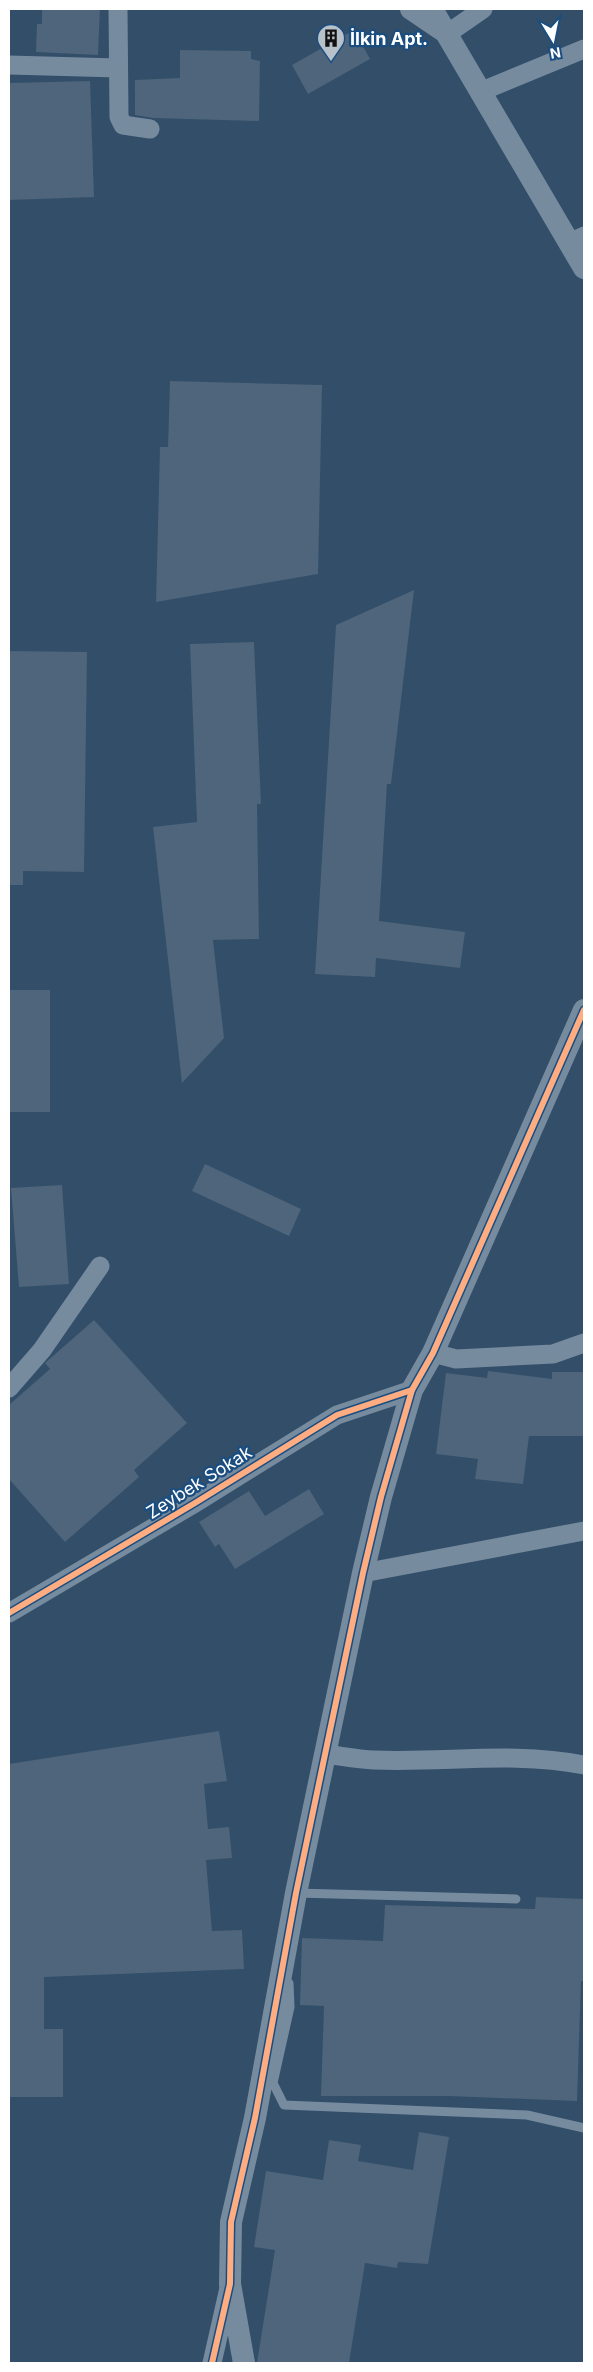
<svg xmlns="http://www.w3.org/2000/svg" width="593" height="2372" viewBox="0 0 593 2372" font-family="Inter,sans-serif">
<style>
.building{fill:#4e657b}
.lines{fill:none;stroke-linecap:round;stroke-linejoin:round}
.service{stroke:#778b9f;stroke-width:9}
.minor{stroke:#778b9f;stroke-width:19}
.tertiary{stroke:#778b9f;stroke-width:22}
.cycleway-casing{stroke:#1b4e80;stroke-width:9}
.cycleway{stroke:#ffac80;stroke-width:6}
.labels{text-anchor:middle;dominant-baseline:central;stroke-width:4.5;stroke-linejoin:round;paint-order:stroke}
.poi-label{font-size:18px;font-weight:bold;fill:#fff;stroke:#1b4e80;text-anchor:start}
.street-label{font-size:18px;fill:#fff;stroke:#1b4e80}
</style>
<rect width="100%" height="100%" fill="#324e69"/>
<g class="building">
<path d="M 42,9 L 100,9 L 98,55 L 36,52 L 37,24 L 42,24 Z"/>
<path d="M 354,30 L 370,59 L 308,94 L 292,65 Z"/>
<path d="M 180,50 L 251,51 L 251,59 L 260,61 L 259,121 L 153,118 L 135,115 L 135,80 L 180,78 Z"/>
<path d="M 90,81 L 94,197 L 9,200 L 9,83 Z"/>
<path d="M 170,381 L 322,385 L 318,574 L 156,602 L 160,447 L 168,447 Z"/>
<path d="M 414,590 L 391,784 L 387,784 L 379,921 L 465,932 L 460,968 L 376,958 L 375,977 L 315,974 L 336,625 Z"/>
<path d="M 254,642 L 261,804 L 257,804 L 259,939 L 213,940 L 224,1038 L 182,1083 L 153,827 L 197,822 L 190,644 Z"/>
<path d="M 9,651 L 87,652 L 84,872 L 23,871 L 23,885 L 9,885 Z"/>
<rect x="9" y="990" width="41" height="122"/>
<path d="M 205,1164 L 301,1209 L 289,1236 L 192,1191 Z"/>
<path d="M 62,1185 L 69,1284 L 19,1287 L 11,1188 Z"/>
<path d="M 94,1320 L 187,1423 L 134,1470 L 139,1477 L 65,1542 L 9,1479 L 9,1405 L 50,1369 L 45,1363 Z"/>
<path d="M 488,1371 L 552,1379 L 552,1372 L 584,1372 L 584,1436 L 529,1436 L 523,1484 L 475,1479 L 478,1459 L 436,1454 L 446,1373 L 487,1378 Z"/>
<path d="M 309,1489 L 324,1514 L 235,1569 L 219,1544 L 215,1547 L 199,1522 L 249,1491 L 265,1516 Z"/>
<path d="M 219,1731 L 227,1781 L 204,1784 L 208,1829 L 229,1827 L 232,1858 L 206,1860 L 212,1931 L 242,1930 L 244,1969 L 44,1977 L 44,2029 L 63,2029 L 63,2097 L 9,2097 L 9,1764 Z"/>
<path d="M 536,1897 L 584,1899 L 584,1981 L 581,1981 L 577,2101 L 449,2096 L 321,2096 L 324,2006 L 300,2005 L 302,1938 L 383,1941 L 385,1905 L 535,1909 Z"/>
<path d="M 419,2132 L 449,2137 L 428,2264 L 398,2262 L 397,2268 L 365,2263 L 349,2363 L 257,2363 L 275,2250 L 254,2247 L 266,2171 L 323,2180 L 329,2140 L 361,2145 L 358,2161 L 413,2170 Z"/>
</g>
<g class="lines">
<g class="service">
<path d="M 296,1893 L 516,1899"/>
<path d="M 289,1983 L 290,2007 L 273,2083 L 284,2105 L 527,2115 L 584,2128"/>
</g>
<g class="minor">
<path d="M 118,9 L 119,117 L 123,125 L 150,129"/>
<path d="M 447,34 L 483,9"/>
<path d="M 9,65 L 118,68"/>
<path d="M 482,91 L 584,49"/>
<path d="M 569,243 L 584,236"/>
<path d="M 433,1353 L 456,1359 L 553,1354 L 584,1343"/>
<path d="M 9,1388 L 42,1350 L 100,1266"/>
<path d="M 363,1573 L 584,1531"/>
<path d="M 9,1613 L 195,1503 L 337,1415 L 412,1390"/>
<path d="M 324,1754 C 341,1756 357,1759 374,1760 C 446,1763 512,1751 584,1765"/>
<path d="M 212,2363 L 229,2288"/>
</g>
<g class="tertiary">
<path d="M 411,9 L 442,30"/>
<path d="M 432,9 L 584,268"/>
<path d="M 244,2363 L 230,2284 L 231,2222 L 255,2118 L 296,1893 L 363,1573 L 381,1497 L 412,1390 L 433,1353 L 584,1010"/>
</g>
<g class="cycleway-casing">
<g id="cycleway">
<path d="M 9,1613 L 195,1503 L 337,1415 L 412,1390"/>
<path d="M 212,2363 L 230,2284 L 231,2222 L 255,2118 L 296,1893 L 363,1573 L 381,1497 L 412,1390 L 433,1353 L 584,1010"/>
</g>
</g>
<use href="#cycleway" class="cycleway"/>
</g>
<defs>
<g id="building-pin" transform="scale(1.4375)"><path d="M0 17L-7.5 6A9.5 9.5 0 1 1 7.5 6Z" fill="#b7c1ca" stroke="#1b4e80"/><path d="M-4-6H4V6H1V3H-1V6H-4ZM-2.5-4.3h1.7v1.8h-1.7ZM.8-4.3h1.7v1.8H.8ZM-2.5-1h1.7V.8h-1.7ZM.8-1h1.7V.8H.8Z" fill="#111"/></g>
</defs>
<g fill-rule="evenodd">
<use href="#building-pin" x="331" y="38"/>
</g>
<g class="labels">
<g class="poi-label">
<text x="350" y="38">İlkin Apt.</text>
</g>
<g class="street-label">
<text transform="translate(199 1482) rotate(-32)">Zeybek Sokak</text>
</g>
</g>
<rect width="593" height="2372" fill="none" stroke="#ffffff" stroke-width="20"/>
<g transform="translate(553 40) rotate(170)" stroke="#1b4e80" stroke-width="4" paint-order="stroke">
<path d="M0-4L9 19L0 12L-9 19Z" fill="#ffffff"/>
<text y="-8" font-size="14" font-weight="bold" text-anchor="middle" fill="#ffffff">N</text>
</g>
</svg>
